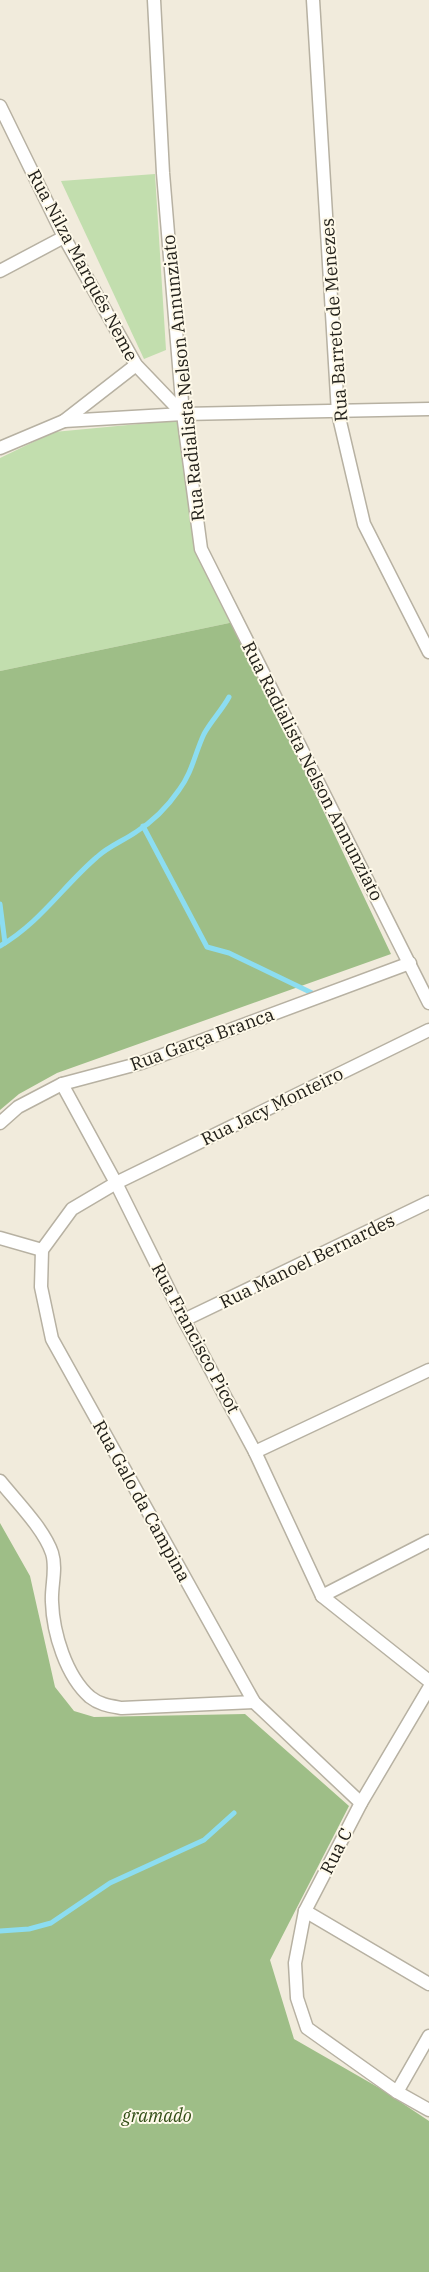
<svg xmlns="http://www.w3.org/2000/svg" width="429" height="2272" viewBox="0 0 429 2272" font-family="'IBM Plex Serif',serif">
<style>
.green{fill:#c2deae}
.forest{fill:#9ebe87}
.lines{fill:none;stroke-linecap:round;stroke-linejoin:round}
.stream{stroke:#8cddf1;stroke-width:5}
.street-casing{stroke:#b7b1a2;stroke-width:15}
.street{stroke:#fff;stroke-width:12}
.labels{text-anchor:middle;dominant-baseline:central;stroke-width:4;stroke-linejoin:round;paint-order:stroke}
.street-label{font-size:18px;fill:#22201a;stroke:#fef9e9}
.park-label{font-size:18px;font-style:italic;fill:#314e15;stroke:#fef9e9}
</style>
<rect width="100%" height="100%" fill="#f1ebdc"/>
<g class="green">
<path d="M 155,174 L 166,350 L 144,359 L 61,181 Z"/>
<path d="M 181,420 L 200,549 L 234,622 L 0,671 L 0,458 L 54,432 Z"/>
</g>
<g class="forest">
<path d="M 234,622 L 391,954 L 57,1073 L 19,1094 L 0,1110 L 0,671 Z"/>
<path d="M 0,1523 L 30,1576 L 55,1687 L 74,1711 L 94,1717 L 245,1714 L 349,1806 L 270,1960 L 294,2039 L 381,2089 L 429,2121 L 429,2272 L 0,2272 Z"/>
</g>
<g class="lines">
<g class="stream">
<path d="M 143,826 L 207,947 L 229,953 L 312,993"/>
<path d="M 0,904 L 5,943"/>
<path d="M 0,946 C 40,923 63,886 97,857 C 109,846 123,841 136,832 C 152,822 168,806 179,790 C 192,773 195,753 204,734 C 211,721 222,710 229,697"/>
<path d="M 0,1931 L 29,1929 L 51,1923 L 110,1883 L 204,1840 L 234,1813"/>
</g>
<g class="street-casing">
<g id="street">
<path d="M 154,0 L 163,173 L 183,414 L 201,549 L 429,1003"/>
<path d="M 313,0 L 338,413 L 364,524 L 429,652"/>
<path d="M 0,106 L 64,237 L 136,365 L 183,414"/>
<path d="M 0,271 L 64,237"/>
<path d="M 64,421 L 136,365"/>
<path d="M 0,448 L 64,421 L 183,414 L 429,409"/>
<path d="M 62,1084 L 116,1183 L 184,1320 L 255,1452 L 322,1596 L 429,1681"/>
<path d="M 0,1123 L 18,1107 L 62,1084 L 141,1063 L 410,963"/>
<path d="M 0,1238 L 42,1250"/>
<path d="M 184,1320 L 429,1202"/>
<path d="M 255,1452 L 429,1370"/>
<path d="M 0,1481 C 16,1501 44,1529 52,1553 C 57,1569 51,1586 52,1602 C 53,1633 66,1676 90,1697 C 100,1705 111,1706 122,1708 L 254,1702"/>
<path d="M 322,1596 L 429,1541"/>
<path d="M 429,1688 L 361,1803 L 305,1911 L 295,1963 L 297,1998 L 307,2028 L 397,2092 L 429,2110"/>
<path d="M 361,1803 L 254,1702 L 52,1339 L 41,1287 L 42,1250 L 72,1209 L 116,1183 L 429,1030"/>
<path d="M 305,1911 L 429,1984"/>
<path d="M 397,2092 L 429,2036"/>
</g>
</g>
<use href="#street" class="street"/>
</g>
<g class="labels">
<g class="street-label">
<text transform="translate(83 265) rotate(62)">Rua Nilza Marquês Neme</text>
<text transform="translate(334 320) rotate(-94)">Rua Barreto de Menezes</text>
<text transform="translate(183 378) rotate(-96)">Rua Radialista Nelson Annunziato</text>
<text transform="translate(313 771) rotate(63)">Rua Radialista Nelson Annunziato</text>
<text transform="translate(202 1039) rotate(-20)">Rua Garça Branca</text>
<text transform="translate(272 1106) rotate(-26)">Rua Jacy Monteiro</text>
<text transform="translate(307 1261) rotate(-26)">Rua Manoel Bernardes</text>
<text transform="translate(196 1338) rotate(62)">Rua Francisco Picot</text>
<text transform="translate(142 1501) rotate(61)">Rua Galo da Campina</text>
<text transform="translate(336 1851) rotate(-63)">Rua C</text>
</g>
<g class="park-label">
<text x="157" y="2115">gramado</text>
</g>
</g>
</svg>
